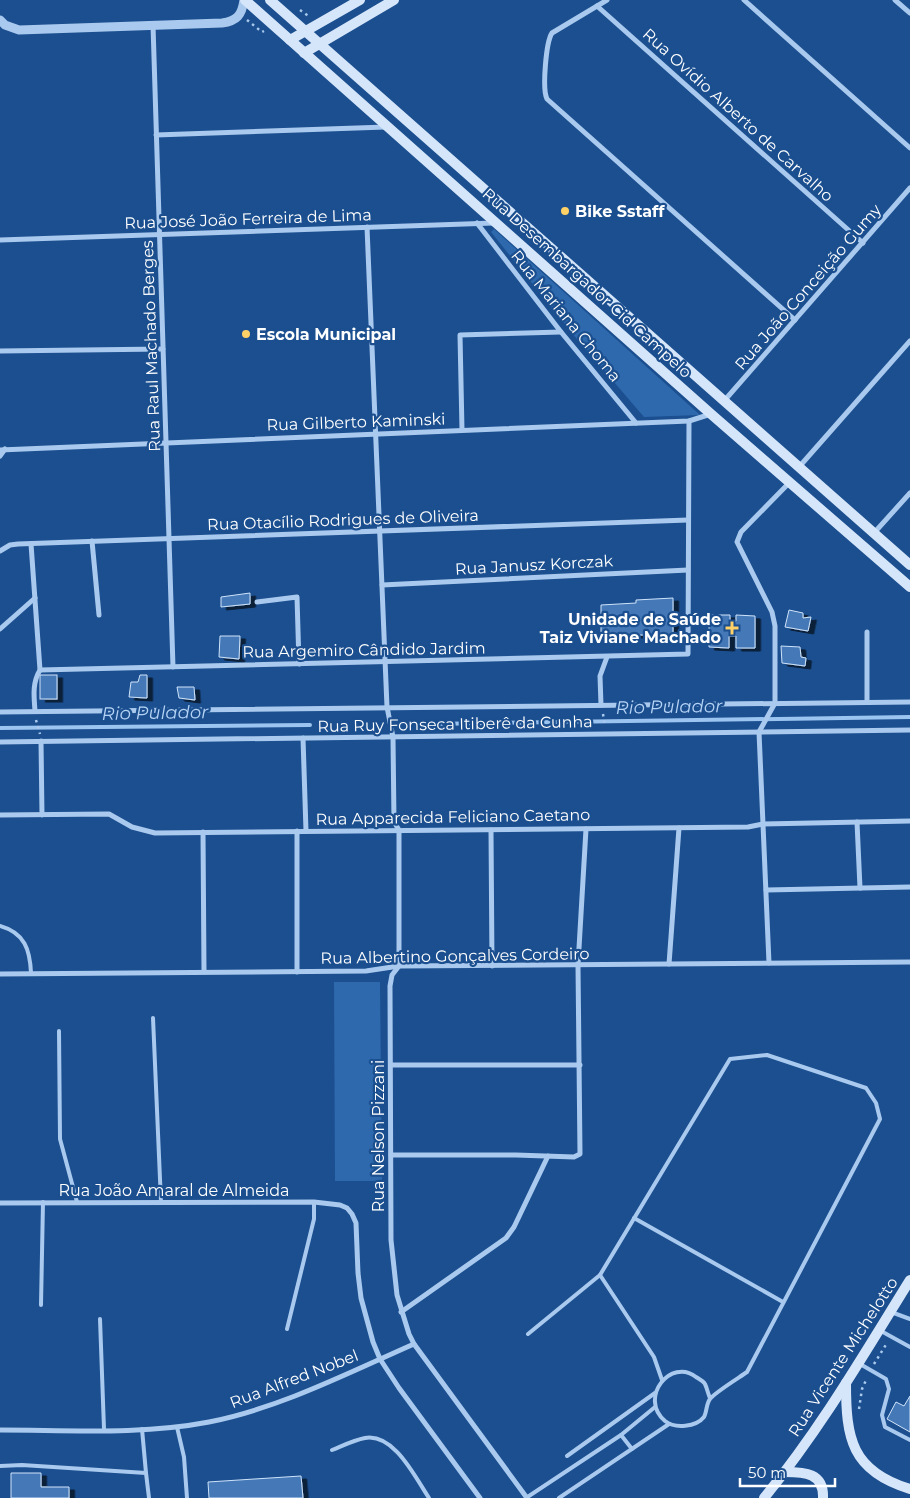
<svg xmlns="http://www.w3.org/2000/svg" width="910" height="1498" viewBox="0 0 910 1498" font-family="Montserrat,sans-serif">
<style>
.green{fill:#2e69ad}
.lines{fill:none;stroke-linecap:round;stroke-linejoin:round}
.stream{stroke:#9cc4f0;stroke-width:4}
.building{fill:#4478b7;stroke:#cfe3fa;filter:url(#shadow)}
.path{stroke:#a9c9ee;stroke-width:2.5;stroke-dasharray:2.5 4;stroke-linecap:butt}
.service{stroke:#a9c9ee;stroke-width:4}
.minor{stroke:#a9c9ee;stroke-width:5}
.tertiary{stroke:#a9c9ee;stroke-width:9}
.secondary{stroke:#d6e6fa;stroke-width:10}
.poi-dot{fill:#ffd166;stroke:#1b4f8f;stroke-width:2}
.labels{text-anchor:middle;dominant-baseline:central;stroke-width:4.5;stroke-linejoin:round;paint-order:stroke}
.street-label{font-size:16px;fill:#fff;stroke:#1b4f8f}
.poi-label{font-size:16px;font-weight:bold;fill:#fff;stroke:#1b4f8f;text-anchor:start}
.water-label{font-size:18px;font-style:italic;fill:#b5d3f5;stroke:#1b4f8f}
</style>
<defs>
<filter id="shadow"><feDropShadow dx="5.5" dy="3" stdDeviation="0" flood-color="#0009"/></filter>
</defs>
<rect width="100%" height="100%" fill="#1b4f8f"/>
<g class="green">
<path d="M 494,229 L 700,415 L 644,417 L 571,332 L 491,232 Z"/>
<path d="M 334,982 L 380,982 L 382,1181 L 335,1181 Z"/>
</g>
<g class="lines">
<g class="stream">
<path d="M 428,724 L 910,717"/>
<path d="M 0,728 L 310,725"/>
</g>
</g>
<g class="building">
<path d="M 250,593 L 250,604 L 221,607 L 221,597 Z"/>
<path d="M 673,598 L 673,635 L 601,635 L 601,605 L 636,603 L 636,600 Z"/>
<path d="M 789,610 L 803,613 L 803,618 L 811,617 L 808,631 L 785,627 Z"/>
<path d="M 709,615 L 730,615 L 730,621 L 736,621 L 736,615 L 755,616 L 755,648 L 736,648 L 736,636 L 729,636 L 729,648 L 709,647 Z"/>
<path d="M 220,636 L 240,636 L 239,659 L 219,657 Z"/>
<path d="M 781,646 L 800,647 L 801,657 L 806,658 L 805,666 L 782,663 Z"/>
<rect x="40" y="675" width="17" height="24"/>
<path d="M 140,675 L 147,675 L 147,698 L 129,697 L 131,682 L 138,682 Z"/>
<path d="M 177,687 L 194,687 L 195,700 L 179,698 Z"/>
<path d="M 910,1396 L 910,1432 L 887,1419 L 896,1402 L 904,1406 Z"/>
<path d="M 11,1473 L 41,1473 L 41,1487 L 69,1487 L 69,1498 L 11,1498 Z"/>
<path d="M 301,1476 L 303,1498 L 209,1498 L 208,1482 Z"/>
</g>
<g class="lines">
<g class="path">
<path d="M 300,10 L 310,17"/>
<path d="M 247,20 L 262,32 L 264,31"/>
<path d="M 603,714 L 605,726"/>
<path d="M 36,720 L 40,734"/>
<path d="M 874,1364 L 887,1343"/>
<path d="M 859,1409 L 862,1389 L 867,1378"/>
</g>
<g class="service">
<path d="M 0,926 C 25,933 30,950 31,973"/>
<path d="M 153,1018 L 161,1202"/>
<path d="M 59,1031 L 60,1139 L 77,1202"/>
<path d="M 634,1218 L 783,1302"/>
<path d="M 600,1275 L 654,1357 L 662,1380"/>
<path d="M 41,1305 L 43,1202"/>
<path d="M 891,1312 L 910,1319"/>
<path d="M 100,1319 L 104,1429"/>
<path d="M 287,1329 L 314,1219 L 314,1202"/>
<path d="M 881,1331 L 910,1347"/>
<path d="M 528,1334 L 600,1275 L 730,1059 L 767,1055 L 866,1088 L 876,1103 L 880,1119 L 747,1372 C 740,1377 714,1393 710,1399 C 706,1404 707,1412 704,1417 C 696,1427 675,1429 665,1421 C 638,1398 671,1357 696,1377 C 699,1379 703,1381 705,1384 C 707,1388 708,1394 710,1398"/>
<path d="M 860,1364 L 886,1379 L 889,1389 L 882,1415 L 885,1427 L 910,1440"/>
<path d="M 177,1427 L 184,1457 L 187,1498"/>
<path d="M 621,1435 L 632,1449"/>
<path d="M 332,1450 C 342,1446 354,1440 365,1438 C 394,1433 415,1477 429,1498"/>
<path d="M 567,1456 L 655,1393"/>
<path d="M 0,1466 L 22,1465 L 146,1473 L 142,1429"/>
<path d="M 146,1473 L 149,1498"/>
<path d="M 526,1498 L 621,1435 L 655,1407"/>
<path d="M 559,1498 L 669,1424"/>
</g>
<g class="minor">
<path d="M 607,0 L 552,33 C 546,42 542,89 547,99 L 795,320"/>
<path d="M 744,0 L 910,148"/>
<path d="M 895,0 L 910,13"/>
<path d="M 597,6 L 863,243"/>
<path d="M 153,25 L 173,667"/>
<path d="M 156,135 L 386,127"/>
<path d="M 477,223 L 561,332 L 636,423"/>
<path d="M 367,227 L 387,707 L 393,737 L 394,822 L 399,830 L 399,966 L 392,975 L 390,986 L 391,1240 L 397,1295 L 409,1334 L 414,1344 L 527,1498"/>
<path d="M 0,240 L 494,223"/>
<path d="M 0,351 L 163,349"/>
<path d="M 724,401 L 910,188"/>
<path d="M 462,430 L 460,335 L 561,332"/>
<path d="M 0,450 L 689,421 L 711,414"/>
<path d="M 0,456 L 5,449"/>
<path d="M 799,467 L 910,341"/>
<path d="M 874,533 L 910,493"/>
<path d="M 92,541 L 99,615"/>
<path d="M 31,544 L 40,670 C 32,683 34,697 35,711"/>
<path d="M 0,551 L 10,545 L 18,544 L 688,520"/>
<path d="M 382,585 L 688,570"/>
<path d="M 257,602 L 297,597 L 299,664"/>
<path d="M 0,629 L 35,598"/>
<path d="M 867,632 L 867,702"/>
<path d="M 40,670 L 688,654 L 689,421"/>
<path d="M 601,705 L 600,676 L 607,657"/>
<path d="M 0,712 L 910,702"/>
<path d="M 303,738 L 306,831"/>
<path d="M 41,741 L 42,815"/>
<path d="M 0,742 L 910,730"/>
<path d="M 0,815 L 109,814 L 132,827 L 155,833 L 748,827 L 763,824 L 910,821"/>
<path d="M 857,822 L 860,888"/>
<path d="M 491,830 L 492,966"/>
<path d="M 297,831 L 297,972"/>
<path d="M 203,832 L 204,972"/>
<path d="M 766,890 L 910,887"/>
<path d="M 769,963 L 759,732 L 775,703 L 775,626 L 772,612 L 737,542 L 741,532 L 790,482"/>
<path d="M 669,964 L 679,828"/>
<path d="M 0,974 L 366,971 L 399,966 L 910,962"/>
<path d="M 391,1065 L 580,1065"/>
<path d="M 391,1155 L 516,1155 L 574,1157 L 580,1154 L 578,965 L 586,829"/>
<path d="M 0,1203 L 314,1202 L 340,1205 L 347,1208 L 352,1214 L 356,1223 L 358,1273 L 361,1298 L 373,1342 L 380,1359 L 399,1388 L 480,1498"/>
<path d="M 401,1312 L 506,1238 L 514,1227 L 548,1156"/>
<path d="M 0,1430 C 68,1430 142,1435 209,1422 C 280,1408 348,1373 414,1344"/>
</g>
<path class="tertiary" d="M 0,20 L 5,25 L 19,30 L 222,23 C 237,21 242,15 244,0"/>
<g class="secondary">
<path d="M 245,0 L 711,414 L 910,587"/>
<path d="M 270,0 L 910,565"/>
<path d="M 290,40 L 360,0"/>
<path d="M 304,53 L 394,0"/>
<path d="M 846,1383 C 846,1438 851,1471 910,1489"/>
<path d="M 785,1472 C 805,1472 824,1473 823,1498"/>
<path d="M 764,1498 C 820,1430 864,1354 910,1280"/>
</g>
</g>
<g class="poi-dot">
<circle cx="565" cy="211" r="5"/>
<circle cx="246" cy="334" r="5"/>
<path d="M729.5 620.5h5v5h5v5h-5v5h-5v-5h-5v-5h5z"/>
</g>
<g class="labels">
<g class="street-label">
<text transform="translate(738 115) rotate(42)">Rua Ovídio Alberto de Carvalho</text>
<text transform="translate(248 219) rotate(-2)">Rua José João Ferreira de Lima</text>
<text transform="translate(587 283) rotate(42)">Rua Desembargador Cid Campelo</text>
<text transform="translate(808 287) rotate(-49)">Rua João Conceição Gumy</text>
<text transform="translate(566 316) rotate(51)">Rua Mariana Choma</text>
<text transform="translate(151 346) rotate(-92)">Rua Raul Machado Berges</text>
<text transform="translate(356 422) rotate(-2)">Rua Gilberto Kaminski</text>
<text transform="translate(343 520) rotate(-2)">Rua Otacílio Rodrigues de Oliveira</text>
<text transform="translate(534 565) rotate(-3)">Rua Janusz Korczak</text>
<text transform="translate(364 650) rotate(-1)">Rua Argemiro Cândido Jardim</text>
<text transform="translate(455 724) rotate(-1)">Rua Ruy Fonseca Itiberê da Cunha</text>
<text transform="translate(453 817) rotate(-1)">Rua Apparecida Feliciano Caetano</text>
<text transform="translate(455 956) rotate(-1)">Rua Albertino Gonçalves Cordeiro</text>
<text transform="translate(378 1136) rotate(-90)">Rua Nelson Pizzani</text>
<text x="174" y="1190">Rua João Amaral de Almeida</text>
<text transform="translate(843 1357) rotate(-57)">Rua Vicente Michelotto</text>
<text transform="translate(294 1379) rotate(-21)">Rua Alfred Nobel</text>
</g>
<g class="poi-label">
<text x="575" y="211">Bike Sstaff</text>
<text x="256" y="334">Escola Municipal</text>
<text x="721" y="619" text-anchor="end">Unidade de Saúde<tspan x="721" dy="18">Taiz Viviane Machado</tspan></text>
</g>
<g class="water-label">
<text transform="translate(669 707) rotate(-1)">Rio Pulador</text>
<text transform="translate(155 713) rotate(-1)">Rio Pulador</text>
</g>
</g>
<path d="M740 1478v8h95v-8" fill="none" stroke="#ffffff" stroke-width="2.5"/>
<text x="748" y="1478" font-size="15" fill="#ffffff" stroke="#1b4f8f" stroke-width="4" paint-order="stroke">50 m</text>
</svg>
